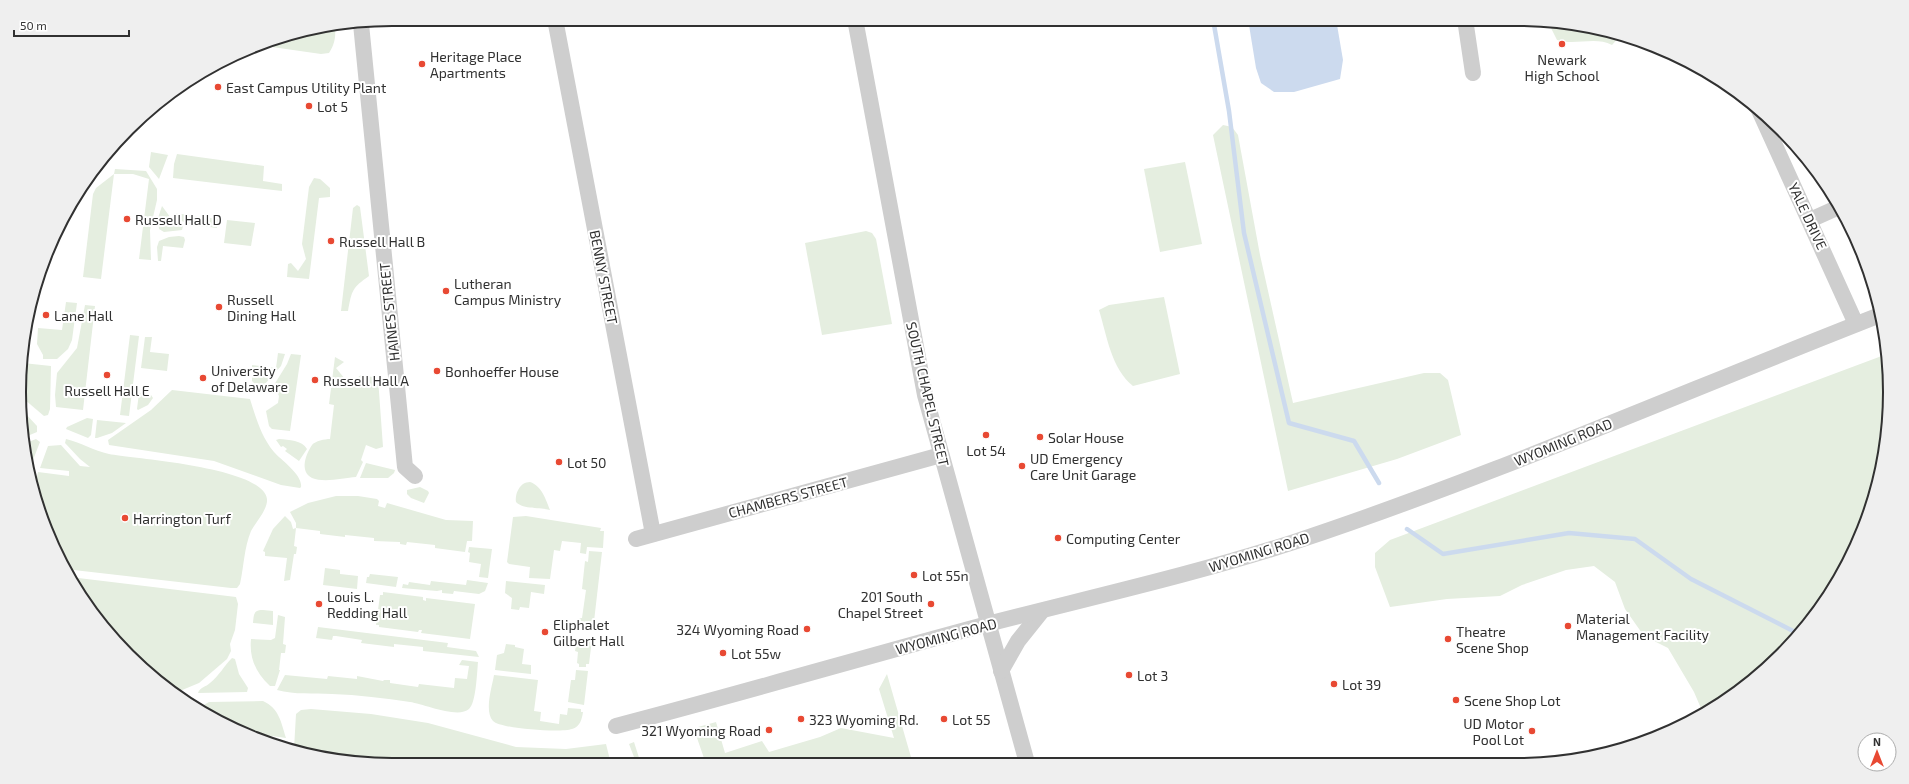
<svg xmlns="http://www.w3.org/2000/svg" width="1909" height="784" viewBox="0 0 1909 784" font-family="'Exo 2',sans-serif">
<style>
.green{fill:#e5eee0}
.water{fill:#ccdaee}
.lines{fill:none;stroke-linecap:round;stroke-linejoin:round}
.stream{stroke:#ccdaee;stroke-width:4.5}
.minor{stroke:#cecece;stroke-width:16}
.poi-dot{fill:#e84933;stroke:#fff;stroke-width:1.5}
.labels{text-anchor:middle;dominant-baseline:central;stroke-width:4;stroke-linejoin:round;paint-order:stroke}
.poi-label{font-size:14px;fill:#313131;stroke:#fff;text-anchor:start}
.street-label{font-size:14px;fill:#313131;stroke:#fff}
.rim{fill:none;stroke:#313131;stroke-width:2}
</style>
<rect width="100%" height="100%" fill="#fff"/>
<g class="green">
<path d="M 1549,24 L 1620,36 L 1612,45 C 1595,36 1575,46 1557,40 Z"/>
<path d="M 335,28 C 336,38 334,45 329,53 L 321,54 L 272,47 L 273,40 L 271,39 Z"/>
<path d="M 1223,125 L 1232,127 L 1238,135 L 1260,255 L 1293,403 L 1424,373 L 1440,373 L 1448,380 L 1461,435 L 1397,459 L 1288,491 L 1213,135 Z"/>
<path d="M 151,152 L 168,155 L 159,179 L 149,167 Z"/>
<path d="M 177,154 L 264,166 L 263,181 L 282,184 L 282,191 L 173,178 L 174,164 Z"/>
<path d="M 1185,162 L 1202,244 L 1160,252 L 1144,169 Z"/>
<path d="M 115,169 L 146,171 L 157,189 L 157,200 L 150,230 L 151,260 L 139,259 L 149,179 L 133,174 L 114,174 L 101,279 L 83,277 L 93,194 L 96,188 L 114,174 Z"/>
<path d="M 314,178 L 320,179 L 330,188 L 330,197 L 319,198 L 309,279 L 287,277 L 288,264 L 291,263 L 298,271 L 306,259 L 302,244 L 309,187 Z"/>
<path d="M 357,205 L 360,207 L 369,276 C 352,288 352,290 348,311 L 341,311 L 353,208 Z"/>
<path d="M 162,206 L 176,225 L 183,226 L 182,230 L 164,232 L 159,229 L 158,218 Z"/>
<path d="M 174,213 L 218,219 L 217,228 C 204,226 181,227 174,213 Z"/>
<path d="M 227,220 L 255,223 L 251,246 L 224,243 Z"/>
<path d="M 866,231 L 872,233 L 876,239 L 892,324 L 822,335 L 805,243 Z"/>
<path d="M 179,236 L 184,237 L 185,240 L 183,248 L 163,246 L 161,261 L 158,261 L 157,247 L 159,241 L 169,237 Z"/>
<path d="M 1164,297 L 1180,374 L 1133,386 C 1111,368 1107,336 1099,310 L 1109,305 Z"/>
<path d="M 66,302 L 77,303 L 72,340 L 68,349 L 57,359 L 43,359 L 43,355 L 37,344 L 38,328 L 62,330 Z"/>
<path d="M 85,305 L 95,306 L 83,410 L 56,407 L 55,395 L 57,373 L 77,348 Z"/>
<path d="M 130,335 L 139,336 L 129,416 L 120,415 Z"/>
<path d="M 145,337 L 152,337 L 150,352 L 169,354 L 167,371 L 141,368 Z"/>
<path d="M 278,353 L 285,354 L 281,366 L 264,385 L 256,385 L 252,381 L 252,365 L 276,368 Z"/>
<path d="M 291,354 L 301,355 L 290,431 L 272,429 L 269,426 L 266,411 L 278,403 L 279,396 L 274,385 L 287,364 Z"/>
<path d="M 1887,354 L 1889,367 L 1887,440 L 1870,512 L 1827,599 L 1763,673 L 1703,713 L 1694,692 L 1668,648 L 1644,636 L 1625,609 L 1615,582 L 1594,566 L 1566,570 L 1522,585 L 1500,596 L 1447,599 L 1390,607 L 1375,567 L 1375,553 L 1390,540 Z"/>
<path d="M 335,357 L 344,362 L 336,368 L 349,384 L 361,375 L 378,378 L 383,447 L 376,449 L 366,445 L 361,460 L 363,462 L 356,477 C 344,478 324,483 312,478 C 299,471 306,454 312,445 C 315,441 325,439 330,439 L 334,405 L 329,404 Z"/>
<path d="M 23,363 L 51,366 L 50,409 L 48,415 L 44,416 L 24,399 Z"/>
<path d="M 172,390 L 250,399 C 256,418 261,436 274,452 C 281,460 303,475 301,487 L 300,488 L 281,485 L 214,461 L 109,445 L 108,440 L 151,410 Z"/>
<path d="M 139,393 L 151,395 L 153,398 L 148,405 L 138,410 L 137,409 Z"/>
<path d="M 25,413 L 37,426 L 37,432 L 25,437 Z"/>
<path d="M 87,418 L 93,419 L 91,435 L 88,438 L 66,429 L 67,427 Z"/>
<path d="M 97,420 L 126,423 L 112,433 L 97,438 L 95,438 Z"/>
<path d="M 36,439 L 40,442 L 31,465 L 27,466 L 26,443 Z"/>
<path d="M 66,439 C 80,442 94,451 109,454 C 136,459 263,467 267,499 C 268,509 256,522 251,531 C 244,548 244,566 240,584 L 237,588 L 231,588 L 65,569 L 47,535 L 34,490 L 38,472 L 69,476 L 69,471 L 40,468 L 48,446 L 61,445 L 80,466 L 90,467 L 80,459 L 65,443 Z"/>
<path d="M 279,439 C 289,440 302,440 307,449 L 299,461 L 285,451 L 287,449 L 283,446 L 281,447 L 276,440 Z"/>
<path d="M 366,463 L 395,470 L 394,473 L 388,478 L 360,478 Z"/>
<path d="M 530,482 C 542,486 546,500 550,510 C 540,507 524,510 516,502 C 515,493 520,482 530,482 Z"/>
<path d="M 420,487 L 428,491 L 429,493 L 424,503 L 411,498 L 407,494 L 407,490 Z"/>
<path d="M 336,496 L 358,496 L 377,499 L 379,501 L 378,506 L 385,508 L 387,503 L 446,520 L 473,521 L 472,541 L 467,541 L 465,552 L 435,548 L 435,545 L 407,542 L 406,545 L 400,544 L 400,542 L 374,541 L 374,538 L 345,535 L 345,537 L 320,534 L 320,531 L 296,528 L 294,546 L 297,547 L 296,554 L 294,554 L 290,580 L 284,581 L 287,558 L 265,556 L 265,552 L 263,551 L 273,529 L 285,516 L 291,522 L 293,529 L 296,528 L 296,523 L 290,512 L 308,503 Z"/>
<path d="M 526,516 L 601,528 L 600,531 L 604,531 L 603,548 L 587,547 L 586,554 L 580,553 L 581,543 L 562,541 L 560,551 L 554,550 L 550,579 L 529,578 L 530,567 L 509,564 L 507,562 L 513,517 Z"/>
<path d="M 469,547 L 492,549 L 488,578 L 479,577 L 481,564 L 469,562 L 470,553 L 468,552 Z"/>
<path d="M 589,551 L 602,552 L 593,630 L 584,629 L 585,625 L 578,625 L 579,618 L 582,618 L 586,590 L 582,589 L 585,561 L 588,562 Z"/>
<path d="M 325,568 L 340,570 L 340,574 L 358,576 L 357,589 L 323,585 Z"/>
<path d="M 370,574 L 398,577 L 396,587 L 366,583 L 367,577 L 369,577 Z"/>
<path d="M 70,577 L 236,597 L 238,604 L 235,630 L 230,644 L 231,651 L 227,659 L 199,683 L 175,693 L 165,688 L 82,599 Z"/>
<path d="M 467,580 L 488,583 L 485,591 L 479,594 L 454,591 L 453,594 L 442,593 L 442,590 L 437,591 L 402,588 L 403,584 L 408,585 L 409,582 L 430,585 L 431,581 L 466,585 Z"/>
<path d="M 506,581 L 545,585 L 544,594 L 531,592 L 529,608 L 520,607 L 519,610 L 511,609 L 512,598 L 505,593 Z"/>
<path d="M 383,592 L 423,597 L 423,600 L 426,601 L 426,598 L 475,604 L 470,639 L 421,633 L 422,630 L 419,630 L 418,632 L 379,627 L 379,625 L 376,625 L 380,595 L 383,595 Z"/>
<path d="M 263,610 L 273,611 L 273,625 L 253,623 C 254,615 253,610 263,610 Z"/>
<path d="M 278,615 L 285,617 L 283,644 L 286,645 L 285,653 L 281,653 L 279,670 L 280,670 L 275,686 L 270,686 C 256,673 249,658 251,639 L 271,640 L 275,638 Z"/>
<path d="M 318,627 L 448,643 L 447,647 L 476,651 L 479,657 L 423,651 L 423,647 L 394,644 L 394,647 L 361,643 L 362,640 L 336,636 L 333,636 L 332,640 L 316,638 Z"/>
<path d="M 583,639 L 592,639 L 589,664 L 586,664 L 586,667 L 579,667 L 579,664 L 577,663 L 578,652 L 575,651 L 576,645 L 582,645 Z"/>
<path d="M 506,644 L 515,645 L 515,647 L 524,649 L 522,664 L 531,665 L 531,674 L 495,670 L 497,655 L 504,653 Z"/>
<path d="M 232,658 L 235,659 L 239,674 L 248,688 L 247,692 L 198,693 C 200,687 206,687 210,683 C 219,676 224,666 232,658 Z"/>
<path d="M 462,660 L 478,662 C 477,673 476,703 469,709 C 458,719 424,704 410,702 C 385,698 358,695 332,694 C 313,693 295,695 277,690 L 285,675 L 327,679 L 328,676 L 357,679 L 357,676 L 383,681 L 384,680 L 390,680 L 390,683 L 418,687 L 419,684 L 454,688 L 455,678 L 467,679 L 469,666 L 459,665 Z"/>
<path d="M 576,670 L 588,671 L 584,705 L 568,702 L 571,680 L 575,680 Z"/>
<path d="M 887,674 L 913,764 L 706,764 L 696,735 L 698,727 L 716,722 L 725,753 L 762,741 L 769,752 L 820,737 L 841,728 L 894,738 L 879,689 Z"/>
<path d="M 494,675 L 538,680 L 534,711 L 541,712 L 540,721 L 559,724 L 560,714 L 567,715 L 568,708 L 581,709 L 581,712 L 583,712 C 582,719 580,727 572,729 C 561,733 501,729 493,721 C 484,711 492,687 494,675 Z"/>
<path d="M 263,701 C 279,708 281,722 286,738 L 250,733 L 200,707 L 209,702 Z"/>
<path d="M 311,709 L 371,714 L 428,723 L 516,747 L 566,749 L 606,744 L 610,760 L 615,758 L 619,764 L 634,757 L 629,744 L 634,742 L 641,764 L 392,765 L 294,749 L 296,714 L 301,710 Z"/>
</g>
<path class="water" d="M 1248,19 L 1336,19 L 1343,60 L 1340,79 L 1294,92 L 1274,92 L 1261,83 L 1256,68 Z"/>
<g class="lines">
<g class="stream">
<path d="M 1213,19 L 1229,111 L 1244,233 L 1289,423 L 1354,441 L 1379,483"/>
<path d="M 1407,529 L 1443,554 L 1569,533 L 1635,539 L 1691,579 L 1797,633"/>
</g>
<g class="minor">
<path d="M 555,19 L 653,534"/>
<path d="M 855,19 L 925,395 L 1027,763"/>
<path d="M 1465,19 L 1473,73"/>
<path d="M 361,24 L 405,467 L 415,476"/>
<path d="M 1758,108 L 1856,324"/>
<path d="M 1810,220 L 1839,207"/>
<path d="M 636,539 L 941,455"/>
<path d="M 1001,671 L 1018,641 L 1042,611"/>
<path d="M 616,726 C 739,694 861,658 984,625 C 1088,598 1192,575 1294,542 C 1493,476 1685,391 1880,315"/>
</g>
</g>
<g class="poi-dot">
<circle cx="1562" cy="44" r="4"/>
<circle cx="422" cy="64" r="4"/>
<circle cx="218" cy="87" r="4"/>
<circle cx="309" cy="106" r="4"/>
<circle cx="127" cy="219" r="4"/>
<circle cx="331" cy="241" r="4"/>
<circle cx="446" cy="291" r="4"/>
<circle cx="219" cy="307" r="4"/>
<circle cx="46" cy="315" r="4"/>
<circle cx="437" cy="371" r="4"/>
<circle cx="107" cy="375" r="4"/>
<circle cx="203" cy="378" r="4"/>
<circle cx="315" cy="380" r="4"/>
<circle cx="986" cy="435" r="4"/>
<circle cx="1040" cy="437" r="4"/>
<circle cx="559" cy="462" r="4"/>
<circle cx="1022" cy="466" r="4"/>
<circle cx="125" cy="518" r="4"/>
<circle cx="1058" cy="538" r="4"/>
<circle cx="914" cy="575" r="4"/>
<circle cx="319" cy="604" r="4"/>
<circle cx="931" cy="604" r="4"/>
<circle cx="1568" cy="626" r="4"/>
<circle cx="807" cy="629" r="4"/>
<circle cx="545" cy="632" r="4"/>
<circle cx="1448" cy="639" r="4"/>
<circle cx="723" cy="653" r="4"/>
<circle cx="1129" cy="675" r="4"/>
<circle cx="1334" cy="684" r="4"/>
<circle cx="1456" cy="700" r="4"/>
<circle cx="801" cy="719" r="4"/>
<circle cx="944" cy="719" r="4"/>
<circle cx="769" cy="730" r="4"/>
<circle cx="1532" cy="731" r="4"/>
</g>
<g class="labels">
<g class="poi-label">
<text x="430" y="56">Heritage Place<tspan x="430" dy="16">Apartments</tspan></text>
<text x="1562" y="59" text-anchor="middle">Newark<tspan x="1562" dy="16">High School</tspan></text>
<text x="226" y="87">East Campus Utility Plant</text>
<text x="317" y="106">Lot 5</text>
<text x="135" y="219">Russell Hall D</text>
<text x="339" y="241">Russell Hall B</text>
<text x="454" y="283">Lutheran<tspan x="454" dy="16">Campus Ministry</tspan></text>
<text x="227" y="299">Russell<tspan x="227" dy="16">Dining Hall</tspan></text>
<text x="54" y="315">Lane Hall</text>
<text x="211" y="370">University<tspan x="211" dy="16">of Delaware</tspan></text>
<text x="445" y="371">Bonhoeffer House</text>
<text x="323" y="380">Russell Hall A</text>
<text x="107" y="390" text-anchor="middle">Russell Hall E</text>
<text x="1048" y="437">Solar House</text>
<text x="986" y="450" text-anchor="middle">Lot 54</text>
<text x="1030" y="458">UD Emergency<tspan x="1030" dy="16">Care Unit Garage</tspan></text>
<text x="567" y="462">Lot 50</text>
<text x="133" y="518">Harrington Turf</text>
<text x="1066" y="538">Computing Center</text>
<text x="922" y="575">Lot 55n</text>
<text x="327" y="596">Louis L.<tspan x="327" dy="16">Redding Hall</tspan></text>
<text x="923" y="596" text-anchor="end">201 South<tspan x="923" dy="16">Chapel Street</tspan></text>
<text x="1576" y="618">Material<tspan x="1576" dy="16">Management Facility</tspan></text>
<text x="553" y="624">Eliphalet<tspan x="553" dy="16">Gilbert Hall</tspan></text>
<text x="799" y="629" text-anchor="end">324 Wyoming Road</text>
<text x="1456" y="631">Theatre<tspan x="1456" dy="16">Scene Shop</tspan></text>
<text x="731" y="653">Lot 55w</text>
<text x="1137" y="675">Lot 3</text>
<text x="1342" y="684">Lot 39</text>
<text x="1464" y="700">Scene Shop Lot</text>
<text x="809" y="719">323 Wyoming Rd.</text>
<text x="952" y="719">Lot 55</text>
<text x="1524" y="723" text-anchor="end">UD Motor<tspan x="1524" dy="16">Pool Lot</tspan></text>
<text x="761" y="730" text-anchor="end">321 Wyoming Road</text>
</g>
<g class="street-label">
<text transform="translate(1808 216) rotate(65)">YALE DRIVE</text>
<text transform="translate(604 277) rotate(79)">BENNY STREET</text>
<text transform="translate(389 312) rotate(-96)">HAINES STREET</text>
<text transform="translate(928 394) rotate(77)">SOUTH CHAPEL STREET</text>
<text transform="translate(1563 442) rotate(-22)">WYOMING ROAD</text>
<text transform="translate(788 497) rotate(-15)">CHAMBERS STREET</text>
<text transform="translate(1259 552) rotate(-17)">WYOMING ROAD</text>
<text transform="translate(946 636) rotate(-15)">WYOMING ROAD</text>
</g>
</g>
<path d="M0 0H1909V784H0ZM392 26H1517A366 366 0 0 1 1883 392V392A366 366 0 0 1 1517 758H392A366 366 0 0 1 26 392V392A366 366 0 0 1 392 26Z" fill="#efefef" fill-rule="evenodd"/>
<path class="rim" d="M392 26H1517A366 366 0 0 1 1883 392V392A366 366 0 0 1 1517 758H392A366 366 0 0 1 26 392V392A366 366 0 0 1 392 26Z"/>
<g transform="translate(1877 752)"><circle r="19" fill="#ffffff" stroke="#adadad"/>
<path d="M0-3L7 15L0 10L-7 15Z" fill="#e84933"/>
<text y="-6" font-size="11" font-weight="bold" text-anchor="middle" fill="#313131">N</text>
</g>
<path d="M14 30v6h115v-6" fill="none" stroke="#313131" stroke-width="2"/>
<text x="20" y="30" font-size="12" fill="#313131" stroke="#ffffff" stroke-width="3" paint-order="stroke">50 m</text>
</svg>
